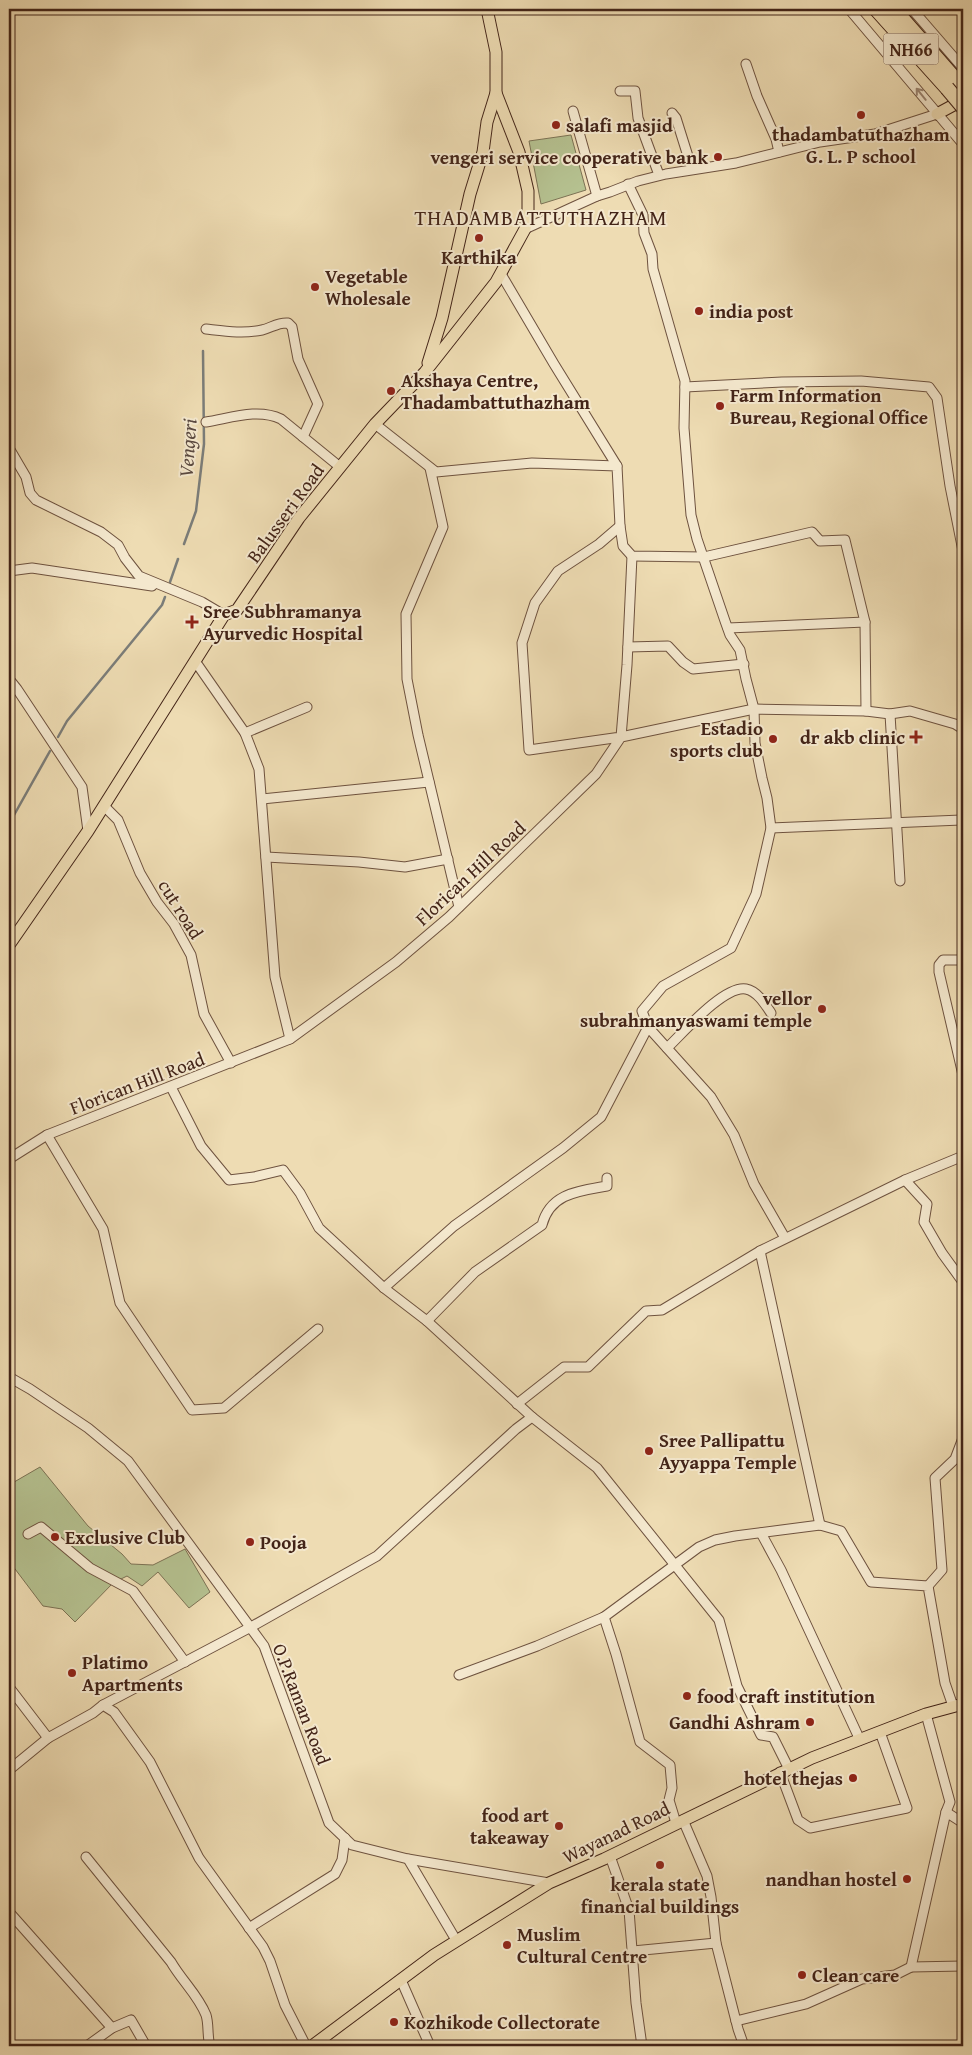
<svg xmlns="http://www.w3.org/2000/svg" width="972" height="2055" viewBox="0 0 972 2055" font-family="'Gentium Book Plus',serif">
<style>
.green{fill:#b5c190;stroke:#7c7254}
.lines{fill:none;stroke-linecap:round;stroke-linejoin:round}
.stream{stroke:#7b7d79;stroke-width:2.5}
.minor-casing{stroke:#6e523f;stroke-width:11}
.major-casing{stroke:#432418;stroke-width:13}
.highway-casing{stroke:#432418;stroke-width:16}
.minor{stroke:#f4e8ce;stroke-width:9}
.major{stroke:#eedcb3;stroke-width:11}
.highway{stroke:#eedcb3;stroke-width:14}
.highway-bridge-casing{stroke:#432418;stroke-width:16;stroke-linecap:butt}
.highway-bridge{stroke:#eedcb3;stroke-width:14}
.oneway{stroke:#9c8673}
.poi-dot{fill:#8f2418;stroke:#f4e8ce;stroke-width:2}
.labels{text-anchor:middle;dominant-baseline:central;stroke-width:4;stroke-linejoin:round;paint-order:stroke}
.shield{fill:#f4e8ce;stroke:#785f4f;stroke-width:1}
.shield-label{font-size:18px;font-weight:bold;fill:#432418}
.poi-label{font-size:19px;font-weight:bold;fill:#432418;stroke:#f4e8ce;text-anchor:start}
.street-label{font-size:19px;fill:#432418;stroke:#f4e8ce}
.water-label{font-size:20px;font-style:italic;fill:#5a4940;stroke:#f4e8ce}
.quarter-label{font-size:21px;letter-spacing:1px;fill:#432418;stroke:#f4e8ce}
</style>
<rect width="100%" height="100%" fill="#eedcb3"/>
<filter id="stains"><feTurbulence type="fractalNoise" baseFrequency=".004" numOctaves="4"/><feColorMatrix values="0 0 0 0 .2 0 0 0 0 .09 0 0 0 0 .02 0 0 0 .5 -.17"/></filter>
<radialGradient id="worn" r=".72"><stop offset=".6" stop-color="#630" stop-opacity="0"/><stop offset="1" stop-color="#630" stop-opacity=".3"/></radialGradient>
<g class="green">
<path d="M 571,135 L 586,190 L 541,204 L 529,141 Z"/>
<path d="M 40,1467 L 88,1526 L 122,1554 L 131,1564 L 153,1565 L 185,1549 L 210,1592 L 189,1608 L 158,1572 L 142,1586 L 127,1576 L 113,1583 L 75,1622 L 62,1609 L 43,1606 L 9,1561 L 9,1485 Z"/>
</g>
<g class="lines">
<g class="stream">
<path d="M 184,544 L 196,511 L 204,444 L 203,351"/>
<path d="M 170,582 L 178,559"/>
<path d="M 58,737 L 67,721 L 162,605 L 165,597"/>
<path d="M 9,824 L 50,751"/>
</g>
<g class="minor-casing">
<g id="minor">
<path d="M 849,9 L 963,144"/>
<path d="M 912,9 L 963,68"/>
<path d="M 746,64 L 757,96 L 776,139 L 779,152"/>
<path d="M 620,91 L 635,91 L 638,118 L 659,175"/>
<path d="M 573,111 L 597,196"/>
<path d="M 672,113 L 676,118 L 692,169"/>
<path d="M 628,184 L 643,215 L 644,233 L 652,254 L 653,269 L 685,381 L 684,428 L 691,515 L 697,539 L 725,621 L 730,635 L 740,650 L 746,679 L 754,709 L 755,743 L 762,778 L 767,798 L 771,828 L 756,894 L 731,948 L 663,986 L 642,1011 L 648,1027"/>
<path d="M 525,229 L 597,196 L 610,192 L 638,181 L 666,174 L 736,163 L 820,142 L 875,134 L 937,114"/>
<path d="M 501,274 L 554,364 L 617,466"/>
<path d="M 206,329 C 224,331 243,334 262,330 C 271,328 278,322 288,323 L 292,327 L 298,359 L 318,404 L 303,437"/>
<path d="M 685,387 L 782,382 L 861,381 L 929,387 L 937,398 L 950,486 L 963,551"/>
<path d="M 206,422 C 231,418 258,408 281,419 L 340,467"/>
<path d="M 375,424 L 436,472 L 532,463 L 617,466 L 620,526 L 623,546 L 632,556 L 704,557 L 812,532 L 820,541 L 845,540 L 865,622"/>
<path d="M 9,448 L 26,477 L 30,493 L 36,500 L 101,532 L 118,545 L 125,558 L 139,576 L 202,602 L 224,615"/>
<path d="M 430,468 L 443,527 L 406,614 L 407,679 L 418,735 L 459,907"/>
<path d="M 620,526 L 599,544 L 558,571 L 535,603 L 522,643 L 529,750 L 621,737 L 627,665 L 632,556"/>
<path d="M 9,571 L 32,568 L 152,586"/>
<path d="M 728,628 L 865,622 L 866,711"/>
<path d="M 628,647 L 668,646 L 683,662 L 693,669 L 744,664"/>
<path d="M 195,661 L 245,733 L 259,769 L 275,977 L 290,1039"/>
<path d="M 9,679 L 17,689 L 82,787 L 88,831"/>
<path d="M 890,714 L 900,881"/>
<path d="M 245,733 L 307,707"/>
<path d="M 262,799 L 429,782"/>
<path d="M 104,806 L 118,820 L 140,873 L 157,902 L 174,924 L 191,955 L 204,1014 L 231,1063"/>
<path d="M 771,828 L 961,820"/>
<path d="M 266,857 L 359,862 L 405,867 L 448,859"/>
<path d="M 963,960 L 943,960 L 939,965 L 939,972 L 963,1075"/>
<path d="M 667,1048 C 682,1034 724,985 746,989 C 757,991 765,1004 771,1013"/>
<path d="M 171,1087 L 201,1146 L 229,1180 L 254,1177 L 283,1170 L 300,1193 L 319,1228 L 384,1288 L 427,1321 L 475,1272 L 542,1225 C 550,1193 579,1191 607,1186 L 607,1178"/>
<path d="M 47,1135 L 103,1229 L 120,1303 L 192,1410 L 224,1408 L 318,1329"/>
<path d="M 9,1159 L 47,1135 L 290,1039 L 396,962 L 449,917 L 596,774 L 621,737 L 754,709 L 866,711 L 890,714 L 910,711 L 955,724 L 963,729"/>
<path d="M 905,1180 L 927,1204 L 924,1222 L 942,1253 L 963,1282"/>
<path d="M 760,1251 L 820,1525"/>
<path d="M 384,1288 L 454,1226 L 563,1148 L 601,1117 L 648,1027 L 711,1097 L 734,1135 L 754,1184 L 785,1238"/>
<path d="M 9,1377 L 30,1389 L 88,1428 L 128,1461 L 264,1646 L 329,1823 L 352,1845 L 408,1859 L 549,1883"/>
<path d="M 517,1404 L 564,1367 L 588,1367 L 646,1311 L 662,1310 L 760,1251 L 905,1180 L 963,1156"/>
<path d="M 532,1417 L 597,1468 L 719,1620 L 737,1686 L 761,1735 L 773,1737 L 789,1769"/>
<path d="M 761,1533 L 781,1570 L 860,1740"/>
<path d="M 28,1534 L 41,1527 L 90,1568 L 133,1591 L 185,1662"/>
<path d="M 928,1586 L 942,1570 L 935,1478 L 955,1459 L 963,1438"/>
<path d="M 604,1617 L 616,1654 L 640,1742 L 670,1765 L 672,1788 L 669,1800 L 676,1823"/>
<path d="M 459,1675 L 537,1646 L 604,1617 L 699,1547 L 715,1540 L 735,1536 L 820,1525 L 841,1531 L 871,1582 L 928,1586 L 945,1683 L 953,1706"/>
<path d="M 9,1687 L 48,1738 L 93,1713 L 103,1705 L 114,1712 L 150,1762 L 199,1858 L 263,1947 L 270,1961 L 285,2005 L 306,2046"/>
<path d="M 103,1705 L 251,1627 L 377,1556 L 516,1429 L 532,1417 L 427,1321"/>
<path d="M 926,1714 L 950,1802 L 946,1812"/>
<path d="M 9,1770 L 48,1738"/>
<path d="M 780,1772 L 798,1820 L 810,1828 L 907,1808 L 880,1732"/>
<path d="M 683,1820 L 707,1876 L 711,1897 L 716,1943 L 738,2029 L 744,2046"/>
<path d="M 610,1856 L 629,1910 L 636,2003 L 642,2046"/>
<path d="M 86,1857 L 171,1962 C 182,1981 198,1995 206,2015 C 209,2024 207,2036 210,2046"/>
<path d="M 408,1859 L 456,1940"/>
<path d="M 9,1912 L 112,2028"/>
<path d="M 249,1928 L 335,1874 L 342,1860 L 345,1838"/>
<path d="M 633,1951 L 716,1943"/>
<path d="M 911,1967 L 946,1812 L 963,1823"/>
<path d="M 401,1980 L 430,2046"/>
<path d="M 736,2021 L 806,2004 L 862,1979 L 895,1975 L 911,1967 L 963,1966"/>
<path d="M 87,2046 L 112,2028 L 131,2020 L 146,2046"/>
</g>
</g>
<g class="major-casing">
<g id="major">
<path d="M 937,114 L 963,100"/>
<path d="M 428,363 L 442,318 L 470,194 L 483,152 L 487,122 L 496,93 L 496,52 L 487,9"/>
<path d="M 9,945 L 88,831 L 224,615 L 237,610 L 299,518 L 375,424 L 425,372 L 496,282 L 525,229 L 528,211 L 528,191 L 519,152 L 496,93"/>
<path d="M 312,2046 L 434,1955 L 549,1883 L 604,1859 L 812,1758 L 926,1714 L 963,1704"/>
</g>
</g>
<g class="highway-casing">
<g id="highway">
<path d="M 876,9 L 947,88"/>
<path d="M 894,9 L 963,88"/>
</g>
</g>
<use href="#minor" class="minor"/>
<use href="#major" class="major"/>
<use href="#highway" class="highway"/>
<g class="highway-bridge-casing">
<path id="highway-bridge" d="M 947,88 L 963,107"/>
</g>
<use href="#highway-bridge" class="highway-bridge"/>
</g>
<defs><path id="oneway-shaft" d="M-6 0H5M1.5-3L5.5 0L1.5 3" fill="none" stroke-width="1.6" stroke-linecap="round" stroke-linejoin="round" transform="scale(1.25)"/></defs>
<use class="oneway" href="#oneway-shaft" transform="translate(921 94) rotate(-129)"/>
<g class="poi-dot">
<circle cx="861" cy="115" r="5"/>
<circle cx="556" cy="125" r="5"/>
<circle cx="718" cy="157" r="5"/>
<circle cx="479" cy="238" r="5"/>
<circle cx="315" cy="287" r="5"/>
<circle cx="699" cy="311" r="5"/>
<circle cx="391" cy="391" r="5"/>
<circle cx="720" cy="406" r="5"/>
<path d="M189.5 614.5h5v5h5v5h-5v5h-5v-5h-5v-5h5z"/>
<path d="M913.5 729.5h5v5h5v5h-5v5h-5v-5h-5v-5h5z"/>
<circle cx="773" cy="739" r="5"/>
<circle cx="822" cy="1009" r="5"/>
<circle cx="649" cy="1451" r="5"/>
<circle cx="55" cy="1537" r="5"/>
<circle cx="250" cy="1542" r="5"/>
<circle cx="72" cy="1673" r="5"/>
<circle cx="687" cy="1696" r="5"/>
<circle cx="810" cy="1722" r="5"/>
<circle cx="853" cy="1778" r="5"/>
<circle cx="559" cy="1826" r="5"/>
<circle cx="660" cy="1865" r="5"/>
<circle cx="907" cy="1879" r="5"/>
<circle cx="507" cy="1945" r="5"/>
<circle cx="802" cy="1975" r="5"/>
<circle cx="394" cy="2022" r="5"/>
</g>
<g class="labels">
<rect class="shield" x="883.5" y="33.5" width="55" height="31" rx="4"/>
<g class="shield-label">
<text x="911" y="49">NH66</text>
</g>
<g class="poi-label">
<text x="566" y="125">salafi masjid</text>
<text x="861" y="134" text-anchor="middle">thadambatuthazham<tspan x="861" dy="22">G. L. P school</tspan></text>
<text x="708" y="157" text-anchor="end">vengeri service cooperative bank</text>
<text x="479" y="257" text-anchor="middle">Karthika</text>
<text x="325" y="276">Vegetable<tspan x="325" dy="22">Wholesale</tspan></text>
<text x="709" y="311">india post</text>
<text x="401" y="380">Akshaya Centre,<tspan x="401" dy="22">Thadambattuthazham</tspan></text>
<text x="730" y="395">Farm Information<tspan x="730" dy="22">Bureau, Regional Office</tspan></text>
<text x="203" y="611">Sree Subhramanya<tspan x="203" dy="22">Ayurvedic Hospital</tspan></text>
<text x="763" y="728" text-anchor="end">Estadio<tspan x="763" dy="22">sports club</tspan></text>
<text x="905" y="737" text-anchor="end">dr akb clinic</text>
<text x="812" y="998" text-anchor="end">vellor<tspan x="812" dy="22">subrahmanyaswami temple</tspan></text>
<text x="659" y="1440">Sree Pallipattu<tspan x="659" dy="22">Ayyappa Temple</tspan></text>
<text x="65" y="1537">Exclusive Club</text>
<text x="260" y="1542">Pooja</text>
<text x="82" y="1662">Platimo<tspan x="82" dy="22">Apartments</tspan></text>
<text x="697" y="1696">food craft institution</text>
<text x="800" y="1722" text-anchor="end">Gandhi Ashram</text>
<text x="843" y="1778" text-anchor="end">hotel thejas</text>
<text x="549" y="1815" text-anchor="end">food art<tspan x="549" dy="22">takeaway</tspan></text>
<text x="897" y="1879" text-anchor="end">nandhan hostel</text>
<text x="660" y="1884" text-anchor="middle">kerala state<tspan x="660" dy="22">financial buildings</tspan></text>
<text x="517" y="1934">Muslim<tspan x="517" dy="22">Cultural Centre</tspan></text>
<text x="812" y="1975">Clean care</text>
<text x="404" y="2022">Kozhikode Collectorate</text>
</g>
<g class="street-label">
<text transform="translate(285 513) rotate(-54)">Balusseri Road</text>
<text transform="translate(470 873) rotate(-43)">Florican Hill Road</text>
<text transform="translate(181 909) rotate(58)">cut road</text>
<text transform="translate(137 1083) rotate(-21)">Florican Hill Road</text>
<text transform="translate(302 1704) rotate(69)">O.P.Raman Road</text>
<text transform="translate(616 1832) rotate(-26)">Wayanad Road</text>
</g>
<g class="water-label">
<text transform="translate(187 448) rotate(-86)">Vengeri</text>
</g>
<g class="quarter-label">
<text x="541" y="217">THADAMBATTUTHAZHAM</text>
</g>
</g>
<rect width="972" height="2055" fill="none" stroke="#eedcb3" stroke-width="30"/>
<rect x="10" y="10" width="952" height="2035" fill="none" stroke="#432418" stroke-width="2.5"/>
<rect x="15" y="15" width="942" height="2025" fill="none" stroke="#432418"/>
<rect width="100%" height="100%" filter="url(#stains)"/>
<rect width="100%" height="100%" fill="url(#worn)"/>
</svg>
